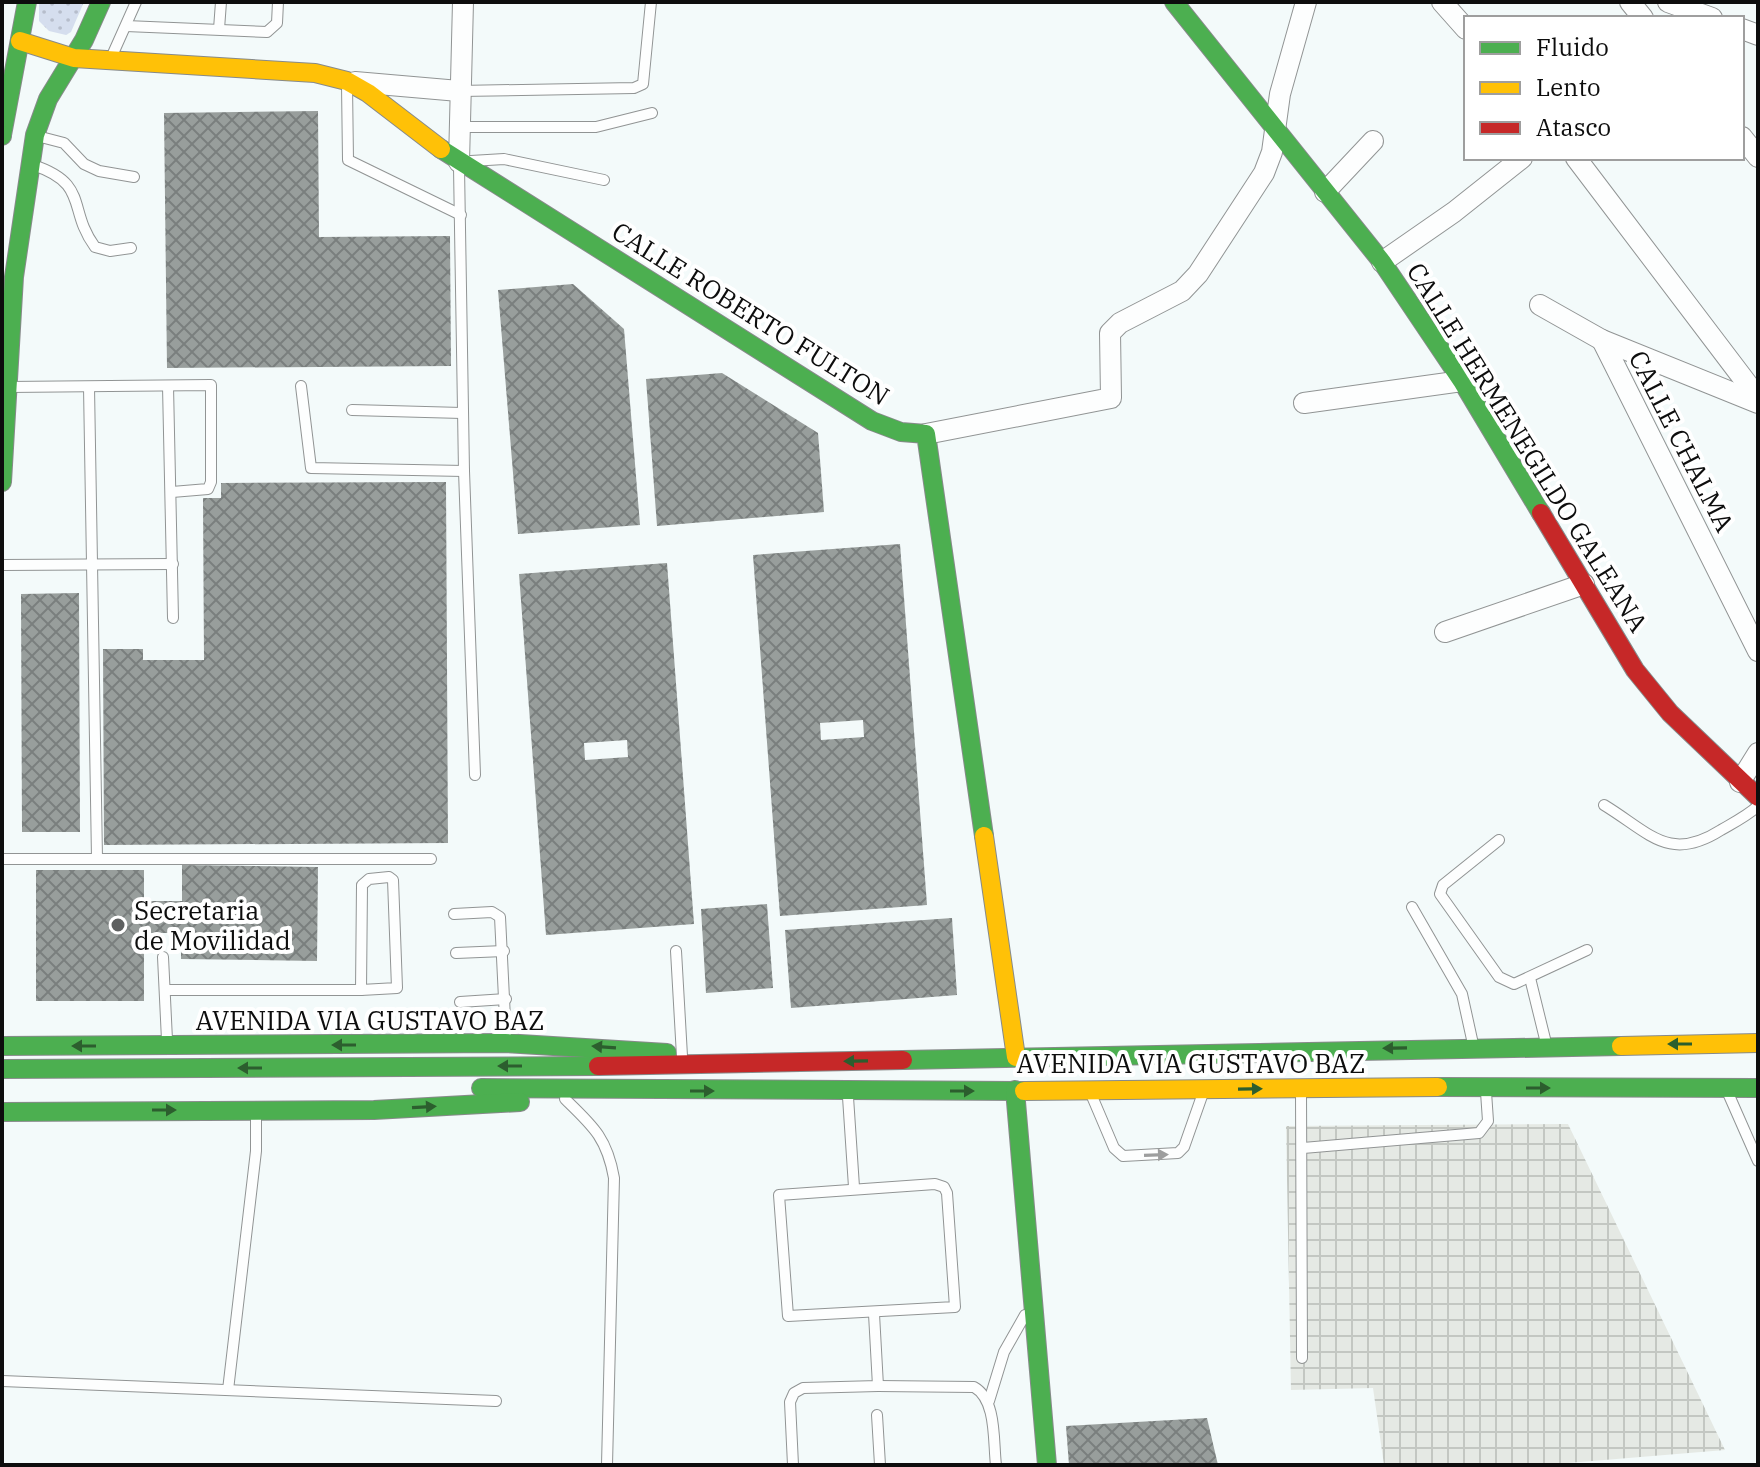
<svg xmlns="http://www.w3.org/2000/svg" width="1760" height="1467" viewBox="0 0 1760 1467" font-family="'IBM Plex Serif',serif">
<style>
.industrial{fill:url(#industrial-grid)}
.grass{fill:url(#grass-dots)}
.building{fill:url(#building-cross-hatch);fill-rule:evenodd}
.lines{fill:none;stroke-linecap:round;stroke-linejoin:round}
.lane-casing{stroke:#919494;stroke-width:12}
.street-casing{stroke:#919494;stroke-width:22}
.fast-casing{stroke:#878a8a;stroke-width:20}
.slow-casing{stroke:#878a8a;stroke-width:20}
.jam-casing{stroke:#878a8a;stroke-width:20}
.lane{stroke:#fdfefe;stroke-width:10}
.street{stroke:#fdfefe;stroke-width:20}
.fast{stroke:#4caf50;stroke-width:18}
.slow{stroke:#ffc107;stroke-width:18}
.jam{stroke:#c62828;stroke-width:18}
.oneway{fill:#2c5e2e}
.oneway2{fill:#9d9e9e}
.poi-dot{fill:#5e6060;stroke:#fff;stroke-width:3}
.labels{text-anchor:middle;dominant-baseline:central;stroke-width:8;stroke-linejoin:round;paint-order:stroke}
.street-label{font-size:26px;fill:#0d0d0d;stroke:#fff}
.poi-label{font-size:26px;fill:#0d0d0d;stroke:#fff;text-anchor:start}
</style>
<defs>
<pattern id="industrial-grid" width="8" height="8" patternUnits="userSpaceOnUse" patternTransform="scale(2)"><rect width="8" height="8" fill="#e5e9e4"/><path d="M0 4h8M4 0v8" fill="none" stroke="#c3c7c2"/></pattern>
<pattern id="grass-dots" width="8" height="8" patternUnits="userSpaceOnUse" patternTransform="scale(2)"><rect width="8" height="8" fill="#d5deee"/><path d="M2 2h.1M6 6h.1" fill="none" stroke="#b6bdcb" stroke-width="1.8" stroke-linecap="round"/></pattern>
<pattern id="building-cross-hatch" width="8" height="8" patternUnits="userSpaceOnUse" patternTransform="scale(2)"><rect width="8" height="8" fill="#989e9c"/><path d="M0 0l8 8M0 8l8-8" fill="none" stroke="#7a7f7e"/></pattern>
</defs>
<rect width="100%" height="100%" fill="#f3fafa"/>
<path class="industrial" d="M 1568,1124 L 1725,1450 L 1544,1465 L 1384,1465 L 1373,1388 L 1291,1390 L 1286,1126 Z"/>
<path class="grass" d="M 39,2 L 84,2 L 71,32 L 66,35 L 49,31 L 39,21 Z"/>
<g class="building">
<path d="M 318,111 L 319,237 L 450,236 L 451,366 L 167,368 L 164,113 Z"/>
<path d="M 573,284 L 624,329 L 640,525 L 518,534 L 498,290 Z"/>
<path d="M 722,373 L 818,433 L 824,512 L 657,526 L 646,379 Z"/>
<path d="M 446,482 L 448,843 L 104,845 L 103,649 L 143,649 L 143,660 L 204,660 L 203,498 L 221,498 L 221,483 Z"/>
<path d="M 900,544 L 927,905 L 780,916 L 753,555 ZM 863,720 L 864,737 L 821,740 L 820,723 Z"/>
<path d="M 667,563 L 694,924 L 546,935 L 519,574 ZM 627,740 L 628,757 L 585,760 L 584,743 Z"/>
<path d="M 79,593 L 80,832 L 22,832 L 21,594 Z"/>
<path d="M 182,865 L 318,867 L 317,961 L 181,959 L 181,933 L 144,933 L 144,1001 L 36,1001 L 36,870 L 144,870 L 144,901 L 182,901 Z"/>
<path d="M 767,904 L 773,988 L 706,993 L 701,909 Z"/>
<path d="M 952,918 L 957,995 L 791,1008 L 785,930 Z"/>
<path d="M 1207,1418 L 1218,1465 L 1069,1465 L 1066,1426 Z"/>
</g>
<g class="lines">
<g class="lane-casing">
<g id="lane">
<path d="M 126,26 L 267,32 L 277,23 L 278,2"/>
<path d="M 219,29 L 221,2"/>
<path d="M 111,58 L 136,2"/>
<path d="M 347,85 L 348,160 L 461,215"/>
<path d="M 459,91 L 634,88 L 643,84 L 651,2"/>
<path d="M 460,127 L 596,127 L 652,113"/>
<path d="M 37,136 L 64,143 L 84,164 L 99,171 L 134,177"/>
<path d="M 471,161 L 504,159 L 604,180"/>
<path d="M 33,165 C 90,184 67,209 95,247 L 110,251 L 131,248"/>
<path d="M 168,386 L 173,618"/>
<path d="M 301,386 L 311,468 L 464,471 L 459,167"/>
<path d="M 9,387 L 211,385 L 211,482 L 208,489 L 172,492"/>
<path d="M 89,387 L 97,858"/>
<path d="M 352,410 L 462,413"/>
<path d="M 464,471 L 475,775"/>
<path d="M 2,565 L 173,564"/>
<path d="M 1604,805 C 1650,833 1669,863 1721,830 C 1733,823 1747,816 1758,806"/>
<path d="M 1499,840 L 1443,885 L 1440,894 L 1499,977 L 1514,984 L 1587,950"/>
<path d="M 2,859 L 431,859"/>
<path d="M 389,877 L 393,880 L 397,988 L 361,990 L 362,885 L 369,879 Z"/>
<path d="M 1412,907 L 1462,994 L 1473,1044"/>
<path d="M 454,914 L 492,912 L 500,917 L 506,1039"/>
<path d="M 676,951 L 682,1056"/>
<path d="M 456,953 L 504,951"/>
<path d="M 163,957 L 167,1040"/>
<path d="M 1530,978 L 1546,1043"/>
<path d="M 165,990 L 361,990"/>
<path d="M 460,1002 L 506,999"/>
<path d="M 1301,1092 L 1302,1358"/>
<path d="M 1728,1093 L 1758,1161"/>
<path d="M 1091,1094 L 1114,1148 L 1123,1156 L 1178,1153 L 1184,1147 L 1203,1093"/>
<path d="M 848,1097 L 854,1187"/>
<path d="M 565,1099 C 593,1126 607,1138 614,1178 L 607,1465"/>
<path d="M 1303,1148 L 1479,1133 L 1488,1121 L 1486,1092"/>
<path d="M 935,1184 L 944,1187 L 947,1193 L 955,1307 L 788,1316 L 779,1195 Z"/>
<path d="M 2,1381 L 496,1401"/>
<path d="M 878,1386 L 974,1387 C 997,1400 993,1441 996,1465"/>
<path d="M 228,1390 L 256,1151 L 256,1113"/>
<path d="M 989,1401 L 1004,1352 L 1025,1315"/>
<path d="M 877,1415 L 880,1465"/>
<path d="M 793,1465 L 790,1402 L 794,1393 L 803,1388 L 878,1386 L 874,1314"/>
</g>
</g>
<g class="street-casing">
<g id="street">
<path d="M 1442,2 L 1466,29"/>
<path d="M 1630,2 L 1643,18"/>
<path d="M 1668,2 L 1712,18"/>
<path d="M 1742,29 L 1758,35"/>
<path d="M 355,82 L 459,91"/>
<path d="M 1742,137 L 1758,157"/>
<path d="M 1576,158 L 1758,398"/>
<path d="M 459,162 L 463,2"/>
<path d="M 1325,192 L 1373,141"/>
<path d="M 1382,262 L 1454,212 L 1522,158"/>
<path d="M 1540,305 L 1602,340 L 1758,403"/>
<path d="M 1602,340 L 1758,651"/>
<path d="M 1304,403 L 1462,381"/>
<path d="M 926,434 L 1111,398 L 1110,333 L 1120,323 L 1182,291 L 1198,274 L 1264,173 L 1272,152 L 1280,94 L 1306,2"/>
<path d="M 1445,632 L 1584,584"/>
<path d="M 1740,782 L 1758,753"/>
</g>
</g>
<g class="fast-casing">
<g id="fast">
<path d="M 1174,2 L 1382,262 L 1462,381 L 1541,513"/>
<path d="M 2,135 L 27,2"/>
<path d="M 2,135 L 2,136"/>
<path d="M 441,149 L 872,421 L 901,432 L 926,434 L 984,836"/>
<path d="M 2,482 L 14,277 L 35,135 L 48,99 L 84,40 L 101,2"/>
<path d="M 2,1046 L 505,1043 L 667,1053"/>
<path d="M 903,1060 L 1621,1046"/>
<path d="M 2,1069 L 598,1066"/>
<path d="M 1438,1087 L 1758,1088"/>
<path d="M 481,1088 L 1024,1091"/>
<path d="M 1015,1090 L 1047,1465"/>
<path d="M 2,1112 L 374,1110 L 520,1102"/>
</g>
</g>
<g class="slow-casing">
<g id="slow">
<path d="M 20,41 L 74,58 L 315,73 L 347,81 L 368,93 L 441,149"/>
<path d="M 984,836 L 1016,1057"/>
<path d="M 1621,1046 L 1758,1043"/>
<path d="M 1024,1091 L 1438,1087"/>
</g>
</g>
<g class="jam-casing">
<g id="jam">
<path d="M 1541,513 L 1635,670 L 1670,713 L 1758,797"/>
<path d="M 598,1066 L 903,1060"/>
</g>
</g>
<use href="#lane" class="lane"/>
<use href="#street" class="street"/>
<use href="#fast" class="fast"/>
<use href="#slow" class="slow"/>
<use href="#jam" class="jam"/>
</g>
<defs><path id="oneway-solid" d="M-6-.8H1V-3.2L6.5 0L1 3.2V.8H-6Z" transform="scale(2)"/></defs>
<g class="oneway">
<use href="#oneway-solid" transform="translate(1680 1044) rotate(180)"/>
<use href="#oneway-solid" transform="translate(344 1045) rotate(180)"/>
<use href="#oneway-solid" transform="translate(84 1046) rotate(-180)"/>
<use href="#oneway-solid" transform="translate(604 1047) rotate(-176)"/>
<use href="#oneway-solid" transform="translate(1395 1048) rotate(179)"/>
<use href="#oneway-solid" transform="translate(856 1061) rotate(179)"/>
<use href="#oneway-solid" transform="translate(510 1066) rotate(180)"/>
<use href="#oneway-solid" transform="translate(250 1068) rotate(180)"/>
<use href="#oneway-solid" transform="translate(1538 1088)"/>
<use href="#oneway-solid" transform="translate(1250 1089) rotate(-1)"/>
<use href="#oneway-solid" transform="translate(702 1091)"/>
<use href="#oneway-solid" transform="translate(962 1091)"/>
<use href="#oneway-solid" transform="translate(424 1107) rotate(-3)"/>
<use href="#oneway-solid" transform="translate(164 1110)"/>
</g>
<use class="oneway2" href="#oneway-solid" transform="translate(1156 1155) rotate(-2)"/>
<circle class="poi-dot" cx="118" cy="925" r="8"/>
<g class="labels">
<g class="street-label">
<text transform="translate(751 313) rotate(32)">CALLE ROBERTO FULTON</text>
<text transform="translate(1682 441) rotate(63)">CALLE CHALMA</text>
<text transform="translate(1528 447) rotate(58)">CALLE HERMENEGILDO GALEANA</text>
<text x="370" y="1020">AVENIDA VIA GUSTAVO BAZ</text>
<text x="1191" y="1063">AVENIDA VIA GUSTAVO BAZ</text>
</g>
<g class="poi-label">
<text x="134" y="910">Secretaria<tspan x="134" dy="30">de Movilidad</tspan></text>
</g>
</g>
<rect width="1760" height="1467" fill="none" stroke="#0d0d0d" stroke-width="8"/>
<rect x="1464" y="16" width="280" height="144" fill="#ffffff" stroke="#9e9e9e" stroke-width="2"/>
<rect x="1480" y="42" width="40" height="12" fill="#4caf50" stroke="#9e9e9e" stroke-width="2"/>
<text x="1536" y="56" font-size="24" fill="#0d0d0d">Fluido</text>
<rect x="1480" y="82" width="40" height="12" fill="#ffc107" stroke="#9e9e9e" stroke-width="2"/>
<text x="1536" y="96" font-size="24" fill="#0d0d0d">Lento</text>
<rect x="1480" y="122" width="40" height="12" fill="#c62828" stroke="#9e9e9e" stroke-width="2"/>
<text x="1536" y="136" font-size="24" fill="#0d0d0d">Atasco</text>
</svg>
